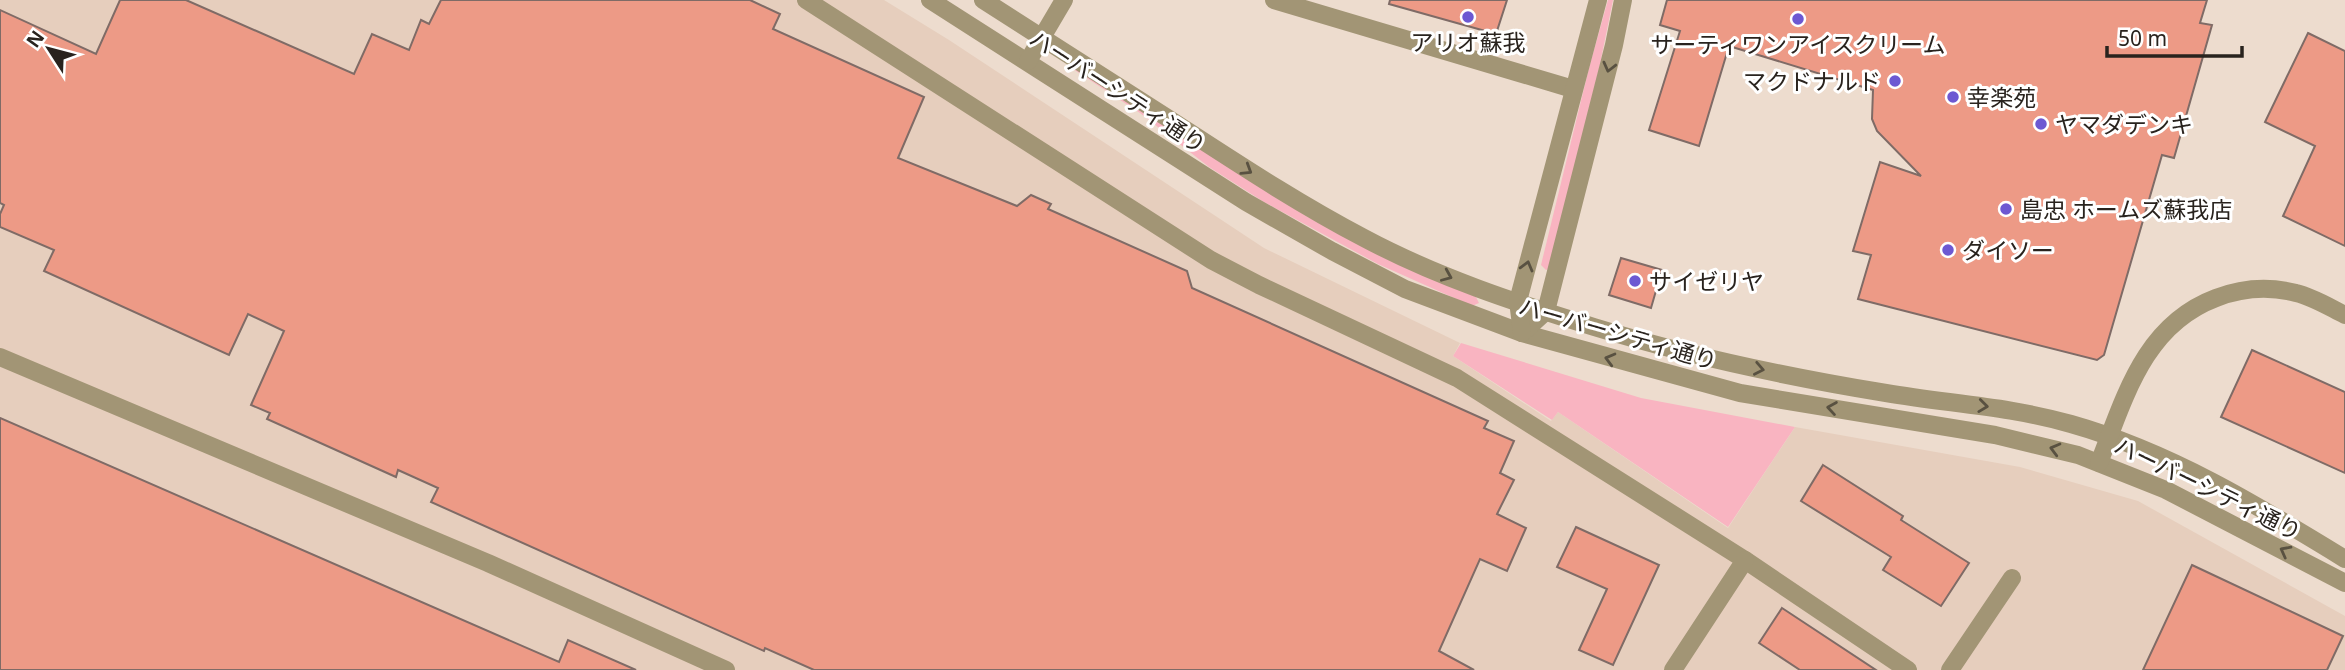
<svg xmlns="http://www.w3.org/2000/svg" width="2345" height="670" viewBox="0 0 2345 670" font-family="'Noto Sans','Noto Sans JP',sans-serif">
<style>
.built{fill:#e6cebd}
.green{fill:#f9b4c1}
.building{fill:#ed9a86;stroke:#7f6b66;stroke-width:2}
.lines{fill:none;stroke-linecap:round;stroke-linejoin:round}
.minor{stroke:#a29575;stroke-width:18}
.oneway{stroke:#595141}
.poi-dot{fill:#6d58d2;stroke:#fff;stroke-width:2.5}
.labels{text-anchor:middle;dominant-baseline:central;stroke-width:6;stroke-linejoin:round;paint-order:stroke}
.poi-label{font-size:23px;fill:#29231e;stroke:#fff;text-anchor:start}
.street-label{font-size:23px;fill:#29231e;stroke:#fff}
</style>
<rect width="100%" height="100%" fill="#eddcce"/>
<path class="built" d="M 0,0 L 884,0 L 949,40 L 1264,248 L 1460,343 L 1453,356 L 1551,421 L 1558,412 L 1728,528 L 1795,427 L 2020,467 L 2138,501 L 2345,616 L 2345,670 L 0,670 Z"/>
<g class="green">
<path d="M 1608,0 L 1613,0 L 1599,69 L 1549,269 L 1546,270 L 1541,265 L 1589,68 Z"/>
<path d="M 1071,66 L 1306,216 L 1476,297 L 1479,303 L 1472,306 L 1378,264 L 1264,202 L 1209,167 L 1140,113 L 1070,67 Z"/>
<path d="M 1461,343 L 1641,398 L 1795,427 L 1728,527 L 1558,412 L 1552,420 L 1453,356 Z"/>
</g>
<g class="building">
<path d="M 120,0 L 186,0 L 354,74 L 372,34 L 409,50 L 421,20 L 429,24 L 441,0 L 750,0 L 780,14 L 773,29 L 924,97 L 898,158 L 1017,206 L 1031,195 L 1051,204 L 1048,209 L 1187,271 L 1192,288 L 1488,421 L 1484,428 L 1514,441 L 1500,473 L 1514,480 L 1497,514 L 1526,528 L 1507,571 L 1480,559 L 1439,651 L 1474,670 L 814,670 L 765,648 L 764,651 L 431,502 L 438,488 L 398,470 L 396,477 L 267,419 L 270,413 L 251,405 L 284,331 L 248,314 L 229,355 L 44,271 L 54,250 L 0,227 L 0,214 L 4,205 L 0,203 L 0,10 L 96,54 Z"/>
<path d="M 1390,0 L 1507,0 L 1496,34 L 1389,4 Z"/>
<path d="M 1667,0 L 2207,0 L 2200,23 L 2212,25 L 2174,158 L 2162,155 L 2104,355 L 2097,360 L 1858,299 L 1871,255 L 1853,251 L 1880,162 L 1921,176 L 1877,131 L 1872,119 L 1873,90 L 1729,46 L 1699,146 L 1649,130 L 1680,31 L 1660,25 Z"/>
<path d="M 2308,33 L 2345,51 L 2345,246 L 2283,216 L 2315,146 L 2265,122 Z"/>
<path d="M 1621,258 L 1662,270 L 1651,308 L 1609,295 Z"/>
<path d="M 2252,350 L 2345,392 L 2345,473 L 2221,417 Z"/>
<path d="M 0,418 L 559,662 L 568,640 L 636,670 L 0,670 Z"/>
<path d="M 1823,465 L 1903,516 L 1901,520 L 1969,563 L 1941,606 L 1883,570 L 1891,557 L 1801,501 Z"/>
<path d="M 1576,527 L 1659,565 L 1613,665 L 1579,650 L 1607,589 L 1557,567 Z"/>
<path d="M 2192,565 L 2343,636 L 2327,670 L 2143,670 Z"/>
<path d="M 1782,608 L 1876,670 L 1800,670 L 1759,643 Z"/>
</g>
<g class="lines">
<g class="minor">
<path d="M 806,0 L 1211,260 L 1259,285 L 1457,378 L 1745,560 L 1908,670"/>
<path d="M 930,0 L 1246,202 L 1332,251 L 1405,289 L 1522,333 L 1740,393 L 1995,435 L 2078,455 L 2166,490 L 2345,583"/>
<path d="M 983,0 C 1044,39 1105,78 1166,117 C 1231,159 1295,202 1364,238 C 1437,277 1516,303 1594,327 C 1689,356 1788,377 1886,393 C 1950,404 2008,406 2071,424 C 2170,452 2257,505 2345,559"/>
<path d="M 1274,0 L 1573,89"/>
<path d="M 1028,61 L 1064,0"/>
<path d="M 1522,333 L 1546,311 L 1614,45 L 1623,0"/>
<path d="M 1522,333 L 1518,301 L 1598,0"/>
<path d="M 0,357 L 488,563 L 726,670"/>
<path d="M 2099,463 C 2125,397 2144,325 2216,298 C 2242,288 2269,286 2296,293 C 2313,297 2329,307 2345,315"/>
<path d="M 1673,670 L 1745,560"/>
<path d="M 1950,670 L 2012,578"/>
</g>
</g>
<defs><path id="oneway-chevron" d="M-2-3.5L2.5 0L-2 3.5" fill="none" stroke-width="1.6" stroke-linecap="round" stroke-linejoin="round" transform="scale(1.75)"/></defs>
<g class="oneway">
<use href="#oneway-chevron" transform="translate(1609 67) rotate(104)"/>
<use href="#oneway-chevron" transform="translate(1247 170) rotate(32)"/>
<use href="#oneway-chevron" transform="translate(1527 266) rotate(-75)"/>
<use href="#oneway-chevron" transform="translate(1447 276) rotate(23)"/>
<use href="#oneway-chevron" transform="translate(1610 359) rotate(-165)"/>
<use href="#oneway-chevron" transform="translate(1759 369) rotate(11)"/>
<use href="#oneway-chevron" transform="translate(1983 406) rotate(7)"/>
<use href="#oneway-chevron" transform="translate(1832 408) rotate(-171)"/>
<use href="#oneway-chevron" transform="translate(2055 449) rotate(-165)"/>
<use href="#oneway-chevron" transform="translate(2285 551) rotate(-152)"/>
</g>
<g class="poi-dot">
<circle cx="1468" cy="17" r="7"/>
<circle cx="1798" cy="19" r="7"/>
<circle cx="1895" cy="81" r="7"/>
<circle cx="1953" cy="97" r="7"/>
<circle cx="2041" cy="124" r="7"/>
<circle cx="2006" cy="209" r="7"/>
<circle cx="1948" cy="250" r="7"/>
<circle cx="1635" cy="281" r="7"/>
</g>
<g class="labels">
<g class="poi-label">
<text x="1468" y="42" text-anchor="middle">アリオ蘇我</text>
<text x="1798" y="44" text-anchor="middle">サーティワンアイスクリーム</text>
<text x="1881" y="81" text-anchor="end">マクドナルド</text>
<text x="1967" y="97">幸楽苑</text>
<text x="2055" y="124">ヤマダデンキ</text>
<text x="2020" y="209">島忠 ホームズ蘇我店</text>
<text x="1962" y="250">ダイソー</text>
<text x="1649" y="281">サイゼリヤ</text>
</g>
<g class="street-label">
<text transform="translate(1118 91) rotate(33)">ハーバーシティ通り</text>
<text transform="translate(1618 333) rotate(16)">ハーバーシティ通り</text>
<text transform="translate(2208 488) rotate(26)">ハーバーシティ通り</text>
</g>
</g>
<g transform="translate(49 49) rotate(306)" stroke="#ffffff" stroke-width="5" paint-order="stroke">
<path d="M0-5L12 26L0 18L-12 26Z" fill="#29231e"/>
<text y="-10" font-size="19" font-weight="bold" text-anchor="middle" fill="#29231e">N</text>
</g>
<path d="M2107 46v10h135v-10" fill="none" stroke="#29231e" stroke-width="3.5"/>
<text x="2118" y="46" font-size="21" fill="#29231e" stroke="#ffffff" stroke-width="5" paint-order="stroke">50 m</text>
</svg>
